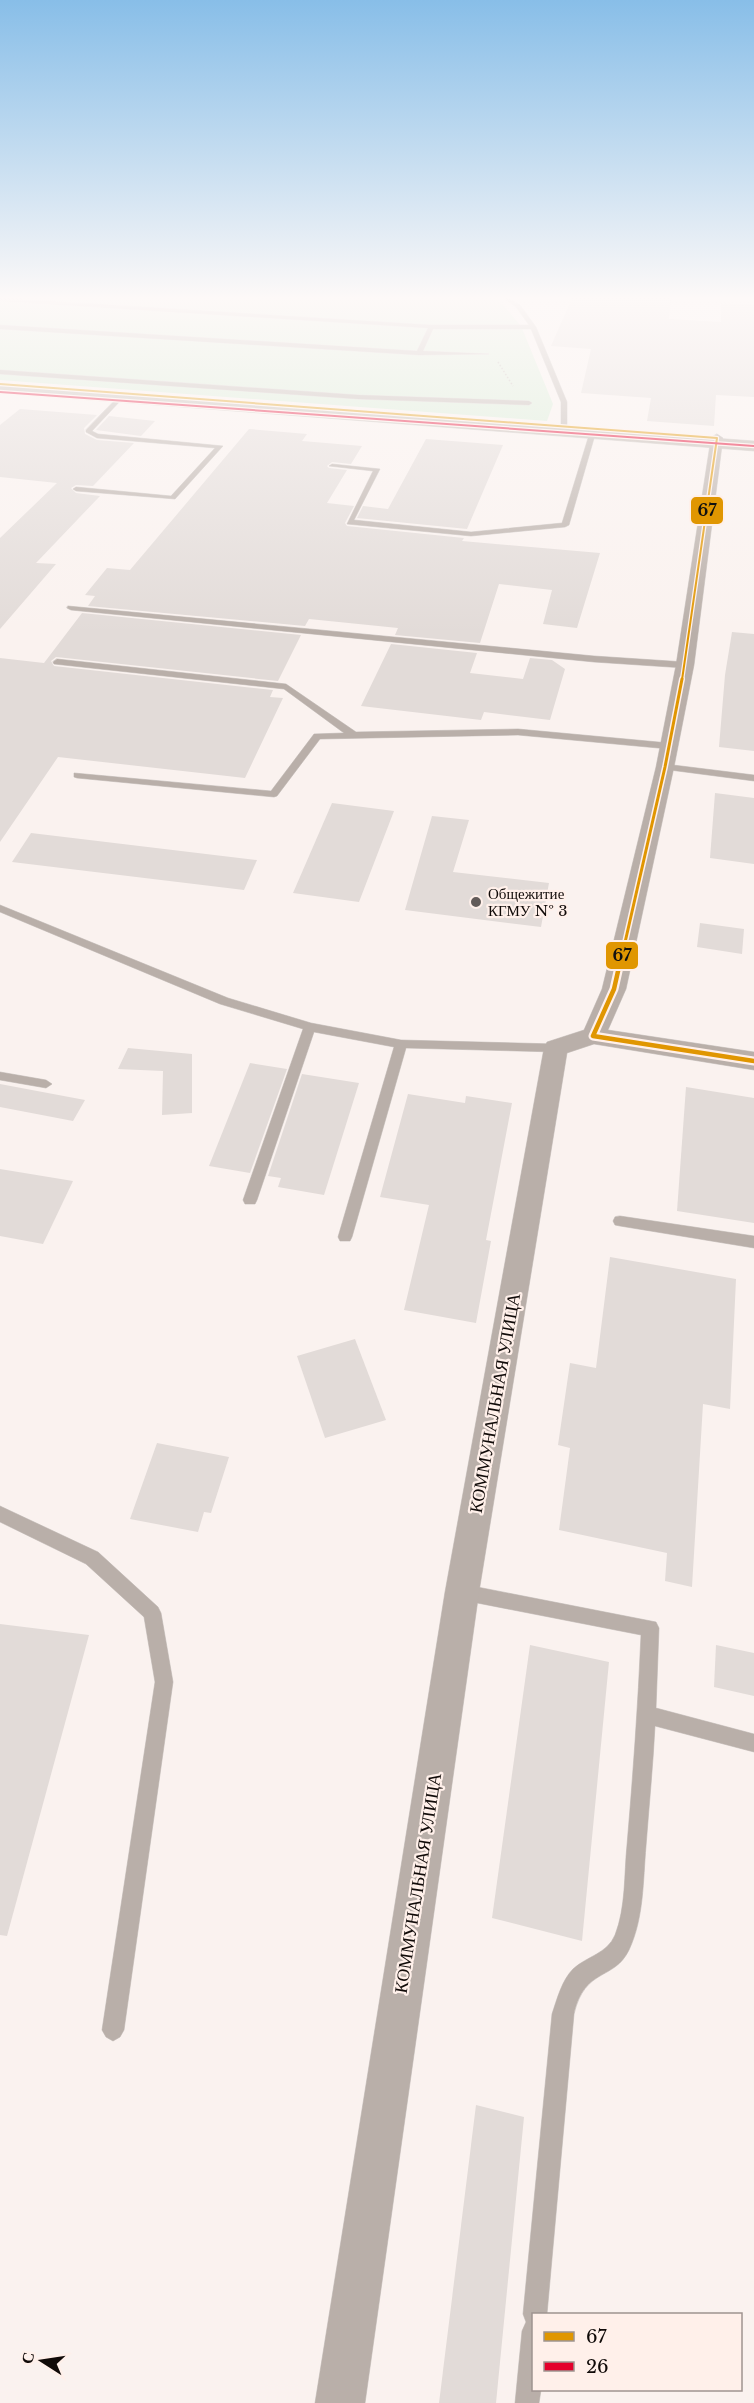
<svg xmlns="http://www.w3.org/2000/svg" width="754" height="2403" viewBox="0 0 754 2403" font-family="'Libre Baskerville',serif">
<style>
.green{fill:#d4ecd4}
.building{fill:#e2dbd8}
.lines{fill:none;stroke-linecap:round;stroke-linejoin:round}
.service-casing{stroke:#d4cecb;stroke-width:1}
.minor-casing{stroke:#d4cecb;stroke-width:1}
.trunk-casing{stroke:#d4cecb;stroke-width:1}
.path{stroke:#b9b1ad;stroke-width:1.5;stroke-dasharray:1.5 2;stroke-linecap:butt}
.service{fill:#b9afa9;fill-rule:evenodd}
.minor{fill:#b9afa9;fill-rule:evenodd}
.trunk{fill:#beb4ac;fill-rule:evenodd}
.bus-1-far2-casing{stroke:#fff0ea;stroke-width:4.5}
.bus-1-far1-casing{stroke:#fff0ea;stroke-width:6}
.bus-1-casing{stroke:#fff0ea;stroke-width:9}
.bus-2-casing{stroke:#fff0ea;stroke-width:4.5}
.bus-1-far2{stroke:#e09601;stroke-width:2}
.bus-1-far1{stroke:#e09601;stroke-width:3}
.bus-1{stroke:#e09601;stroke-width:4.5}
.bus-2{stroke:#e4002b;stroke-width:2}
.poi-dot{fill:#625b59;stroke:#fff0ea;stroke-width:2}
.labels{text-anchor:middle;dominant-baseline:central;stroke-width:4.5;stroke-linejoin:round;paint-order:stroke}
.far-poi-label{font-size:15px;fill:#100a08;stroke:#fff0ea;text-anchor:start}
.street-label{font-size:18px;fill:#100a08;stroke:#fff0ea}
.line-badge{stroke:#fff0ea;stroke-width:2}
.pale-badge-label{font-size:16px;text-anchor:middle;font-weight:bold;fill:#111}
</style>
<rect width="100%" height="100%" fill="#faf2ef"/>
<path class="green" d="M 0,298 L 497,298 L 521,326 L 553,404 L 547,421 L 0,380 Z"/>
<g class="building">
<path d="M 572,298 L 671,298 L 669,319 L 721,322 L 721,303 L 754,305 L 754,397 L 716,395 L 714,426 L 647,421 L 651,398 L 581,393 L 591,349 L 551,346 Z"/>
<path d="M 20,409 L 97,415 L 84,428 L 85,434 L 97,440 L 134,443 L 93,486 L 76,485 L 71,488 L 76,493 L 100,496 L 36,563 L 56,564 L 0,629 L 0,538 L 57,483 L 0,477 L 0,425 Z"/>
<path d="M 109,416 L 155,421 L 141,436 L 96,430 Z"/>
<path d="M 249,429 L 307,434 L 302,441 L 362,446 L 351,464 L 332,462 L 327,466 L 329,468 L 347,470 L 327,503 L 354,506 L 345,523 L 347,526 L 464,538 L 462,541 L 600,553 L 577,628 L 543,624 L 552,590 L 499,584 L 480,643 L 395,635 L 398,628 L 309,619 L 305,626 L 88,606 L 95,596 L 85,595 L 107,568 L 130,570 Z"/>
<path d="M 426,439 L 503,445 L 467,529 L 357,518 L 363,506 L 388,509 Z"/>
<path d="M 82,613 L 301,635 L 278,681 L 56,657 L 51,661 L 54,666 L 273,690 L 270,697 L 283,698 L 245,778 L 58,757 L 0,842 L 0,658 L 44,663 Z"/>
<path d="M 732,632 L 754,634 L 754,751 L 719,747 L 725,675 Z"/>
<path d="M 391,644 L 477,653 L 470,673 L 523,679 L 530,658 L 552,660 L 565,669 L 550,720 L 484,712 L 481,720 L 361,706 Z"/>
<path d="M 715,793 L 754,798 L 754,864 L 710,858 Z"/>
<path d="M 332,803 L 394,811 L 359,902 L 293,893 Z"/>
<path d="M 432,816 L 469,820 L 453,872 L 549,883 L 541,927 L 405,910 Z"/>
<path d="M 31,833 L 257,860 L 244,890 L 12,862 Z"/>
<path d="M 700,923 L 744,929 L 742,954 L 697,947 Z"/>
<path d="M 128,1048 L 192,1054 L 192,1113 L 162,1115 L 163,1071 L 118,1069 Z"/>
<path d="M 250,1063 L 287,1069 L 250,1173 L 209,1166 Z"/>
<path d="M 302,1074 L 359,1083 L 324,1195 L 278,1187 L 281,1178 L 268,1176 Z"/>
<path d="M 0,1084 L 85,1100 L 73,1121 L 0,1107 Z"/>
<path d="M 686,1087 L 754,1098 L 754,1223 L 677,1211 Z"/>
<path d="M 408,1094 L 465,1103 L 466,1096 L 512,1103 L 486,1240 L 491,1241 L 476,1323 L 404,1310 L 429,1205 L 380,1197 Z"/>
<path d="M 0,1169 L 73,1181 L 43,1244 L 0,1236 Z"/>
<path d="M 610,1257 L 736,1279 L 730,1409 L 703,1404 L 692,1587 L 665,1581 L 667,1553 L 559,1530 L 570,1448 L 558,1445 L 570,1363 L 596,1368 Z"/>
<path d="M 355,1339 L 386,1420 L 325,1438 L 297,1356 Z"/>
<path d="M 157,1443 L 229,1457 L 211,1513 L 204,1512 L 198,1532 L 130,1519 Z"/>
<path d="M 0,1624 L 89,1635 L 7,1936 L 0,1935 Z"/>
<path d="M 530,1645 L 609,1662 L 582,1941 L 492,1918 Z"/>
<path d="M 716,1645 L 754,1653 L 754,1696 L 714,1687 Z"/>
<path d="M 476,2105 L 524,2117 L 496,2403 L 439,2403 Z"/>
</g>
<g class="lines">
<g class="service-casing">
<g id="service">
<path d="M 0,298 L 431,325 L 529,325 L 516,307 L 503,298 L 509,298 L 520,305 L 536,327 L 567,402 L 567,426 L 564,428 L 561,426 L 561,402 L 531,329 L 433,329 L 423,351 L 489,354 L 419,355 L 0,329 L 0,325 L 417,351 L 428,328 L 0,301 Z"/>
<path d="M 0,370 L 358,395 L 529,401 L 532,403 L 529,405 L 358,399 L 0,374 Z"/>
<path d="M 118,397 L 123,398 L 92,431 L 98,434 L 223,446 L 175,499 L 76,491 L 73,489 L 76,487 L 171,496 L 215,448 L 97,438 L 86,432 L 86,430 Z"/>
<path d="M 592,433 L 595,435 L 569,525 L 565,527 L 471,536 L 347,524 L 373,471 L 329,466 L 332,464 L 380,469 L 354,520 L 471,532 L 562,523 L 589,435 Z"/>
<path d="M 68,606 L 594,656 L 685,662 L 689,665 L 685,668 L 594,662 L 71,610 L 67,608 Z"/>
<path d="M 57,659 L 286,684 L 356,732 L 518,729 L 669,743 L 674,746 L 669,749 L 518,735 L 320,739 L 277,796 L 274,797 L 77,778 L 74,777 L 74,773 L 271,791 L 314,734 L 344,733 L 284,689 L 54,664 L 53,662 Z"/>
<path d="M 665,764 L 754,775 L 754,781 L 662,769 L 662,765 Z"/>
<path d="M 0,905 L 228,998 L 311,1023 L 401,1040 L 556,1044 L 562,1048 L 556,1052 L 406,1048 L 352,1237 L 350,1241 L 340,1241 L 338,1237 L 394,1047 L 314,1032 L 257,1200 L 255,1204 L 245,1204 L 243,1200 L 303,1029 L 220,1004 L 0,912 Z"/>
<path d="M 0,1072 L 46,1080 L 52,1084 L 46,1088 L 0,1080 Z"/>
<path d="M 620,1216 L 754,1236 L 754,1248 L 620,1226 L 615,1225 L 613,1221 L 615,1217 Z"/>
<path d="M 0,1506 L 98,1552 L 158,1607 L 161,1613 L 173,1682 L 124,2030 L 120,2037 L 113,2041 L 106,2037 L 102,2030 L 155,1682 L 144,1617 L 86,1564 L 0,1522 Z"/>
<path d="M 462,1584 L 656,1622 L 659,1628 L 656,1708 L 754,1734 L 754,1752 L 655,1726 C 653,1766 649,1806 646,1846 C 643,1881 644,1918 629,1950 C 614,1981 585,1967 574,2014 L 547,2314 L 534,2314 L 534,2390 L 541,2390 L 539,2403 L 515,2403 L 522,2331 L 526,2322 L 523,2314 L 552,2014 C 557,1999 562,1980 573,1969 C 587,1956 607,1954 615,1935 C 626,1907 624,1874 627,1845 C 633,1775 638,1705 641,1635 L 462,1600 L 456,1598 L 453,1592 L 456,1586 Z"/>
</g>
</g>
<g class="minor-casing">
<path id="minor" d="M 717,434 L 723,438 L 694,665 L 674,767 L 626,989 L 608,1030 L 754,1052 L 754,1070 L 594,1044 L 567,1053 L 479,1592 L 365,2403 L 315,2403 L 445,1592 L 544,1048 L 547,1042 L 584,1030 L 602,989 L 656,767 L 676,665 L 711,438 Z"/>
</g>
<g class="trunk-casing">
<path id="trunk" d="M 0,385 L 754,441 L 754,451 L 0,393 Z"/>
</g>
<path class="path" d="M 498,362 L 513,386"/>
<use href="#service" class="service"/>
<use href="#minor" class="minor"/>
<use href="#trunk" class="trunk"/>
<g class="bus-1-far2-casing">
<path id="bus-1-far2" d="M 0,384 L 717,438 L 682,680"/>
</g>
<g class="bus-1-far1-casing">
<path id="bus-1-far1" d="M 621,960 L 665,767 L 682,679"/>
</g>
<g class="bus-1-casing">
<path id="bus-1" d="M 621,958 L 614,989 L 593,1036 L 754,1061"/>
</g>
<g class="bus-2-casing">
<path id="bus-2" d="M 0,392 L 754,446"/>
</g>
<use href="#bus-1-far2" class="bus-1-far2"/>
<use href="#bus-1-far1" class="bus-1-far1"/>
<use href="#bus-1" class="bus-1"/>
<use href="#bus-2" class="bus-2"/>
</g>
<linearGradient id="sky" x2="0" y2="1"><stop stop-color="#88bee8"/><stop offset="0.47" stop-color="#fdf9f8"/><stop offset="1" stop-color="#fdf9f8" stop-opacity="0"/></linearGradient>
<rect width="754" height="634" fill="url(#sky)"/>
<circle class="poi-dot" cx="476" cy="902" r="6"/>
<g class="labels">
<g class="far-poi-label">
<text x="488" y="893">Общежитие<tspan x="488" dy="17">КГМУ № 3</tspan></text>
</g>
<g class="street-label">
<text transform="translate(495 1403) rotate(-80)">КОММУНАЛЬНАЯ УЛИЦА</text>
<text transform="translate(418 1883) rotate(-81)">КОММУНАЛЬНАЯ УЛИЦА</text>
</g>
</g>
<g class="line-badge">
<rect x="690" y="496" width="34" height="29" rx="6" fill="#e09601"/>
<rect x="605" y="941" width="34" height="29" rx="6" fill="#e09601"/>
</g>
<g class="pale-badge-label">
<text x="707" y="516">67</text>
<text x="622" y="961">67</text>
</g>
<rect x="532" y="2313" width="210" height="78" fill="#fff0ea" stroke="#9f9490" stroke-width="1.5"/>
<rect x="544" y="2332" width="30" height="9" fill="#e09601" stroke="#9f9490" stroke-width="1.5"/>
<text x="586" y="2343" font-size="18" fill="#100a08">67</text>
<rect x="544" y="2362" width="30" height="9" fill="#e4002b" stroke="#9f9490" stroke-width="1.5"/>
<text x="586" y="2373" font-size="18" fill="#100a08">26</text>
<g transform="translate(42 2361) rotate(282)" stroke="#fff0ea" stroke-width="4.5" paint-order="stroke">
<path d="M0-4.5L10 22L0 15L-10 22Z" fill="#100a08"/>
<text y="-9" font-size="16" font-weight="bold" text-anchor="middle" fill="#100a08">С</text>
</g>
</svg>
